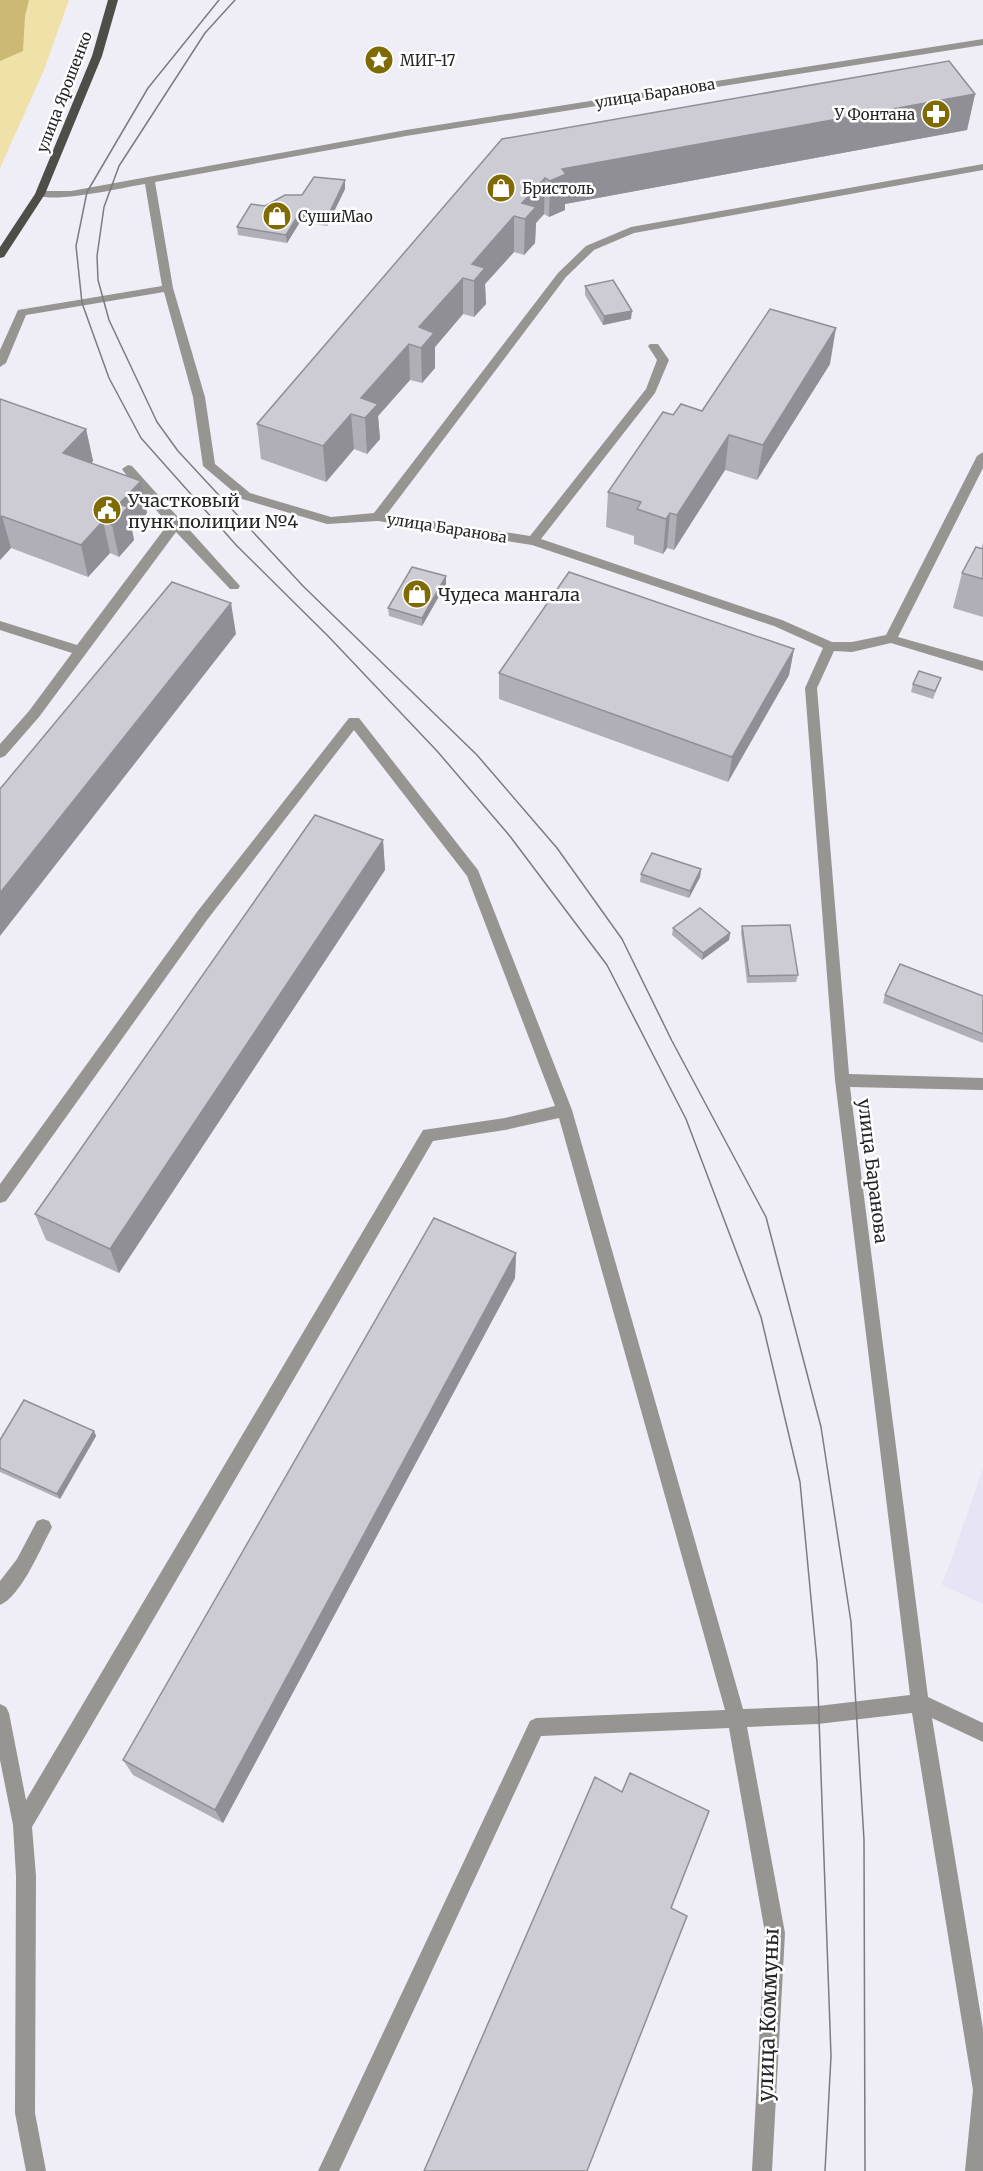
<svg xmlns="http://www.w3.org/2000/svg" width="983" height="2171" viewBox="0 0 983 2171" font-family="Merriweather,serif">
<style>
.built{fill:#e7e5f5}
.green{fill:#f0e1a8}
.forest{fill:#cbb975}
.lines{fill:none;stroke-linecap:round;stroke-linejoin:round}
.minor{fill:#969591;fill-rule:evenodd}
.major{fill:#4e4d47;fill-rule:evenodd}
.tram{stroke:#7c7b80;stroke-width:1.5}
.wall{fill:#b0afb7}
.shaded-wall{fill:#908f95}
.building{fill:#cdccd5;stroke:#908f95;stroke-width:1.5}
.labels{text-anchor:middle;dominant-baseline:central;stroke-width:5;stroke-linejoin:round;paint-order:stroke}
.far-poi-label{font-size:15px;fill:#262528;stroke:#fff;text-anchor:start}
.far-street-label{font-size:15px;fill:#262528;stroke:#fff}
.poi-label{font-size:18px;fill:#262528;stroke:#fff;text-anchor:start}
.street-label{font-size:18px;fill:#262528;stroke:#fff}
.near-street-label{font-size:21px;fill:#262528;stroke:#fff}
</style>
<rect width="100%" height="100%" fill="#efeef6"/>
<path class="built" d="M 983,1469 L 983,1604 L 942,1585 Z"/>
<path class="green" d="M 0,0 L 69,0 L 44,70 L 0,168 Z"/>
<path class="forest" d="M 0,0 L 29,0 L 25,16 L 23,51 L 0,61 Z"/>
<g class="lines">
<g class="minor">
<path d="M 983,39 L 983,45 L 406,136 L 155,182 L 173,288 L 205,397 L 215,464 L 250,493 L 331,517 L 374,513 L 558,273 L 586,246 L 631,227 L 983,164 L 983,170 L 634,233 L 594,250 L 566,277 L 387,514 L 530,536 L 646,389 L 657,360 L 648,346 L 650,344 L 658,344 L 669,360 L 655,393 L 541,539 L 782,620 L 832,642 L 852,642 L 886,635 L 977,456 L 983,452 L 983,468 L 898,637 L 983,661 L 983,671 L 891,643 L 852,652 L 834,651 L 817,688 L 849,1074 L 983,1078 L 983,1090 L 850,1087 L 928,1697 L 983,1723 L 983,1742 L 932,1718 L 983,2029 L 983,2171 L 965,2171 L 973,2090 L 912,1713 L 818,1724 L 747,1727 L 785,1933 L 772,2171 L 752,2171 L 765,1933 L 729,1728 L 541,1736 L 339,2171 L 318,2171 L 530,1721 L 536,1718 L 725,1710 L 559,1118 L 505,1130 L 433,1141 L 32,1827 L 36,1876 L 35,2113 L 46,2171 L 26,2171 L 15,2113 L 16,1876 L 13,1825 L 0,1760 L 0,1704 L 6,1707 L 9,1713 L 26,1800 L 423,1130 L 505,1118 L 555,1106 L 467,876 L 354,730 L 207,920 L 6,1201 L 0,1203 L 0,1184 L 197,912 L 349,718 L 359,718 L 478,870 L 572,1110 L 743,1709 L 818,1706 L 910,1695 L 835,1080 L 805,688 L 823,648 L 774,626 L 532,545 L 378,521 L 327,524 L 242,499 L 203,466 L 193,397 L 164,292 L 26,315 L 6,363 L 0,367 L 0,350 L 18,310 L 162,286 L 145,184 C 125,187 50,205 35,194 L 40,191 L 71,191 L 406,130 Z"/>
<path d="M 128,465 L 132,466 L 240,586 L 238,589 L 230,589 L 176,532 L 39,717 L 5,756 L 0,758 L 0,744 L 29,711 L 72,653 L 0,630 L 0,621 L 77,645 L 168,524 L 124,472 L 122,469 Z"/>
<path d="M 43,1519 L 49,1521 L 52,1527 L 49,1533 C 39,1552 20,1597 0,1605 L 0,1581 L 17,1559 L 37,1521 Z"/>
</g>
<path class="major" d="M 108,0 L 118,0 L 102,56 L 45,194 L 4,257 L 0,258 L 0,247 L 35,194 L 92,56 Z"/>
<g class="tram">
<path d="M 219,0 L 148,88 L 87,192 L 76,246 L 82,303 L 109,378 L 141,438 L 237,546 L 328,636 L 437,751 L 509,835 L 607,965 L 686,1119 L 761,1317 L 800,1482 L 817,1662 L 831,2056 L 825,2171"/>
<path d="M 235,0 L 205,33 L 119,166 L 104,207 L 97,256 L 98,280 L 109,320 L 157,422 L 178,451 L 303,586 L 477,755 L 557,848 L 622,939 L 672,1041 L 766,1217 L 821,1427 L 851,1622 L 864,1840 L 865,2171"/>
</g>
</g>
<g class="wall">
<path d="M 975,94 L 967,130 L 565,204 L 565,210 L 549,217 L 544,214 L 536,223 L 535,243 L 524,255 L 514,252 L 485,284 L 486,304 L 474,317 L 463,314 L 435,347 L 435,368 L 422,383 L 410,380 L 378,416 L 380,439 L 367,454 L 354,449 L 326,482 L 261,459 L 257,424 L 502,139 Z"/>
<path d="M 345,189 L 327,226 L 300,222 L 287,243 L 238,235 L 237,227 L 265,206 L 302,195 Z"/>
<path d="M 585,286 L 631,319 L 603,325 L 585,295 Z"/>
<path d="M 830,364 L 757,480 L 725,470 L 674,550 L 667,548 L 663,554 L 634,544 L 634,536 L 606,527 L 608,492 L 673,415 L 702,411 Z"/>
<path d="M 0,399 L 86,429 L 93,461 L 92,463 L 147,513 L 132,530 L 134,540 L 119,557 L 110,553 L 88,577 L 11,548 L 0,560 Z"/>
<path d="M 983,543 L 983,617 L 953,608 L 962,573 L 981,549 Z"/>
<path d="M 446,584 L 422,626 L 389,616 L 388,608 Z"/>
<path d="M 794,649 L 789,675 L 728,782 L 499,699 L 499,673 Z"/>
<path d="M 941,678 L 933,699 L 911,692 L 913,684 Z"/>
<path d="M 383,840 L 385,870 L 119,1273 L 46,1240 L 35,1214 Z"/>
<path d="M 701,869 L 700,877 L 689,898 L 640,882 L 641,874 Z"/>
<path d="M 742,926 L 798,975 L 796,982 L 747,983 L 741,933 Z"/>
<path d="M 673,928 L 730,933 L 729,940 L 702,960 L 672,935 Z"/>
<path d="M 885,995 L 983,996 L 983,1043 L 883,1003 Z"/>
<path d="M 516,1253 L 515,1278 L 223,1823 L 133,1775 L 123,1760 Z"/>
<path d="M 94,1431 L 96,1436 L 60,1499 L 0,1472 L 0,1440 Z"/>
</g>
<g class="shaded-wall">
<path d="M 975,94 L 967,130 L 565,204 L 565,210 L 549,217 L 550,181 L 562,169 Z"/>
<path d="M 545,178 L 544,214 L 536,223 L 535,243 L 524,255 L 525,219 L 522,203 Z"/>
<path d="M 345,180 L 345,189 L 327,226 L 327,218 Z"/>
<path d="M 299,214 L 300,222 L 287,243 L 286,235 Z"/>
<path d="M 514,216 L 514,252 L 485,284 L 486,304 L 474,317 L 474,281 L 472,264 Z"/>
<path d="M 463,278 L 463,314 L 435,347 L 435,368 L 422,383 L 421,348 L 419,327 Z"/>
<path d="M 632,311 L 631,319 L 603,325 L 604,316 Z"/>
<path d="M 836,328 L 830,364 L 757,480 L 763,445 Z"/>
<path d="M 409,344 L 410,380 L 378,416 L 380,439 L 367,454 L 365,418 L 361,398 Z"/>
<path d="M 351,414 L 354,449 L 326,482 L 323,446 Z"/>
<path d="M 86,429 L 93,461 L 71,485 L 63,453 Z"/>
<path d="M 729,435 L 725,470 L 674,550 L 677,515 Z"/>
<path d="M 141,481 L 147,513 L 132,530 L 134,540 L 119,557 L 112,525 L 119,504 Z"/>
<path d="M 670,513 L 667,548 L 663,554 L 666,519 Z"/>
<path d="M 2,516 L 11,548 L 0,560 L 0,518 Z"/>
<path d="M 103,521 L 110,553 L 88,577 L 81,545 Z"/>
<path d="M 446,576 L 446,584 L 422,626 L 422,618 Z"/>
<path d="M 231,603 L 236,634 L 0,936 L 0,893 Z"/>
<path d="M 794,649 L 789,675 L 728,782 L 732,757 Z"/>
<path d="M 383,840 L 385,870 L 119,1273 L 110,1249 Z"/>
<path d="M 701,869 L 700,877 L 689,898 L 690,891 Z"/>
<path d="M 730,933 L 729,940 L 702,960 L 703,953 Z"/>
<path d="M 516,1253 L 515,1278 L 223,1823 L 215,1810 Z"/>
<path d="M 94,1431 L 96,1436 L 60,1499 L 57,1494 Z"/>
</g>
<g class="building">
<path d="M 949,61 L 975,94 L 562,169 L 566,174 L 550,181 L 545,178 L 522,203 L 536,207 L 525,219 L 514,216 L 472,264 L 485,268 L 474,281 L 463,278 L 419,327 L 434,333 L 421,348 L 409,344 L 361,398 L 378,404 L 365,418 L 351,414 L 323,446 L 257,424 L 502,139 Z"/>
<path d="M 314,177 L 345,180 L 327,218 L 299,214 L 286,235 L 237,227 L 251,204 L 265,206 L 285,195 L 302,195 Z"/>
<path d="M 613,280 L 632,311 L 604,316 L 585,286 Z"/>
<path d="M 770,309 L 836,328 L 763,445 L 729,435 L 677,515 L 670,513 L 666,519 L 637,509 L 641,502 L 608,492 L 663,412 L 673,415 L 681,404 L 702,411 Z"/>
<path d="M 0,399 L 86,429 L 63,453 L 141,481 L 119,504 L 128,507 L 112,525 L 103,521 L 81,545 L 2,516 L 0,518 Z"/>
<path d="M 976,547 L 983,549 L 983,548 L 983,579 L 962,573 Z"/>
<path d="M 412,567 L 446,576 L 422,618 L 388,608 Z"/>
<path d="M 569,572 L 794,649 L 732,757 L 499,673 Z"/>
<path d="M 172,582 L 231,603 L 0,893 L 0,789 Z"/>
<path d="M 919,671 L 941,678 L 935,691 L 913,684 Z"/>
<path d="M 315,815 L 383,840 L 110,1249 L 35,1214 Z"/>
<path d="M 652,853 L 701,869 L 690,891 L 641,874 Z"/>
<path d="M 700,908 L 730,933 L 703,953 L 673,928 Z"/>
<path d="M 790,925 L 798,975 L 749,976 L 742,926 Z"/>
<path d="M 900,964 L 983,996 L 983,1034 L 885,995 Z"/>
<path d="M 434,1218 L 516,1253 L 215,1810 L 123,1760 Z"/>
<path d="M 24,1400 L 94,1431 L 57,1494 L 0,1468 L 0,1440 Z"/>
<path d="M 630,1773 L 709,1811 L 671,1908 L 687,1916 L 587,2171 L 424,2171 L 595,1777 L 622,1792 Z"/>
</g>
<defs>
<g id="sight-disc" transform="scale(1.5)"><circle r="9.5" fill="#806a03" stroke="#fff"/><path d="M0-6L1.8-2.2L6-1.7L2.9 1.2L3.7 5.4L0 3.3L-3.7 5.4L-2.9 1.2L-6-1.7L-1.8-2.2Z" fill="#fff"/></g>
<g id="pharmacy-disc" transform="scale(1.5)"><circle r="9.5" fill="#806a03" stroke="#fff"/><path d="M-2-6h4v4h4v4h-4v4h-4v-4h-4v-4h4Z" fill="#fff"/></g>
<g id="shop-disc" transform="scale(1.5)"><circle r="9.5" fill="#806a03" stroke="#fff"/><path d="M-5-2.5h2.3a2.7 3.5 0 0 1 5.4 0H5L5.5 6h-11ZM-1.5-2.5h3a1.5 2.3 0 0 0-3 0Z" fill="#fff"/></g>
<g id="civic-disc" transform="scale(1.5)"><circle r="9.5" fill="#806a03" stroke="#fff"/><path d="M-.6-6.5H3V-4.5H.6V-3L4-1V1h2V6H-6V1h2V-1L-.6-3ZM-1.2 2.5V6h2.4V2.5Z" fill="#fff"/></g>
</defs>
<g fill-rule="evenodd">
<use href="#sight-disc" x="379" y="60"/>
<use href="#pharmacy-disc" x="936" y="114"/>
<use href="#shop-disc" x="501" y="188"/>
<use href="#shop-disc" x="277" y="216"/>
<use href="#civic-disc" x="107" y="510"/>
<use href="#shop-disc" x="417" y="594"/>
</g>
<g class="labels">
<g class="far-poi-label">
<text x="400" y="60">МИГ-17</text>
<text x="915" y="114" text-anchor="end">У Фонтана</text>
<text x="522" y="188">Бристоль</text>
<text x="298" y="216">СушиМао</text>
</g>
<g class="far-street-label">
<text transform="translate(64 92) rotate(-69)">улица Ярошенко</text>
<text transform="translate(655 93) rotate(-9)">улица Баранова</text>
<text transform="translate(447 528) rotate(9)">улица Баранова</text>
</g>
<g class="poi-label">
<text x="128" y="500">Участковый<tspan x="128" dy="21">пунк полиции №4</tspan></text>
<text x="438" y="594">Чудеса мангала</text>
</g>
<g class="street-label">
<text transform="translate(873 1171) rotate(83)">улица Баранова</text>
</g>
<g class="near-street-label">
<text transform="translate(768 2015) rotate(-88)">улица Коммуны</text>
</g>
</g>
</svg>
